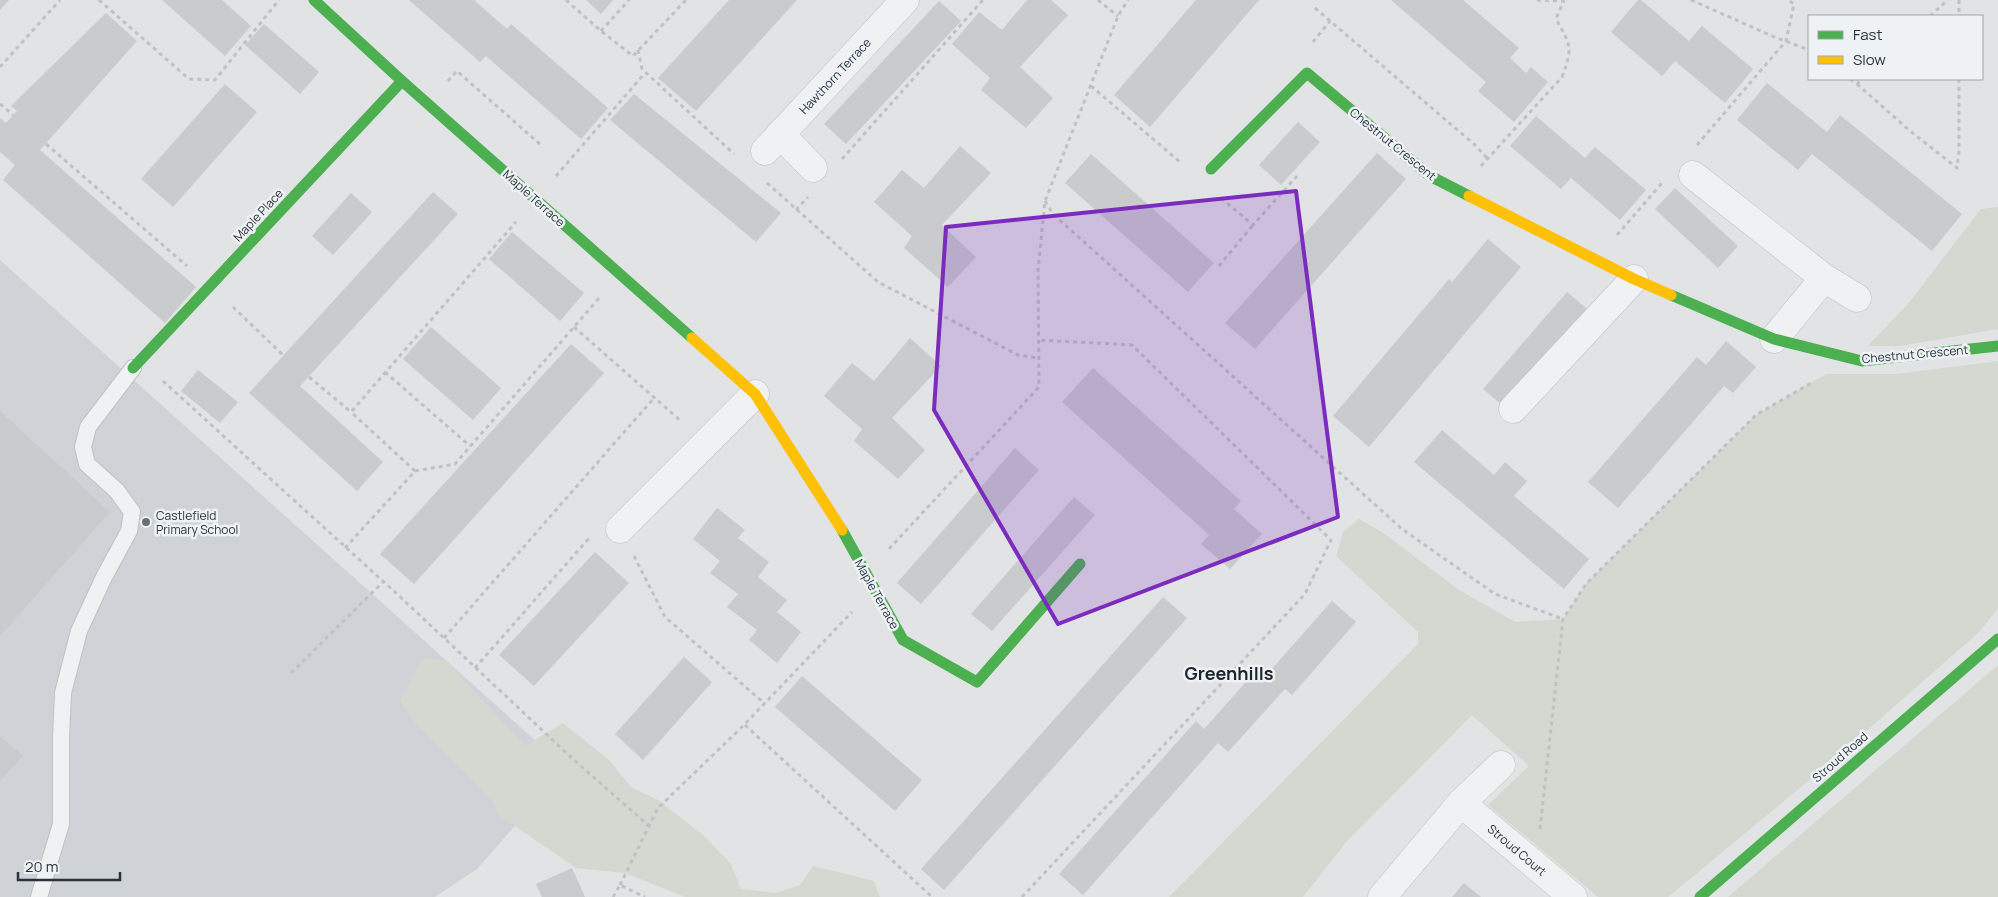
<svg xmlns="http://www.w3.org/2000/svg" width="1998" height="897" viewBox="0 0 1998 897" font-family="Manrope,sans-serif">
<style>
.built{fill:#cfd3d8}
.green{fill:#d3d9d1}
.building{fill:#c9cbcd}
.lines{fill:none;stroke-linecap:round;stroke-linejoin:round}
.lane-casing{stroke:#bfc1c3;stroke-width:18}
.street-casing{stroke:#bfc1c3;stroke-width:29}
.path{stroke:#bfc2c4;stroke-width:3;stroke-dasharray:4 4;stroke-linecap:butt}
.lane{stroke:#f0f1f2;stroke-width:16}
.street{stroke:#f0f1f2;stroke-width:28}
.fast{stroke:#4caf50;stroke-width:11}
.slow{stroke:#ffc107;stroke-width:11}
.marked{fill:#7b2cbf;fill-opacity:0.2;stroke:#7b2cbf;stroke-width:4;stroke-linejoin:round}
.poi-dot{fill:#697178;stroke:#eef2f5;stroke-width:2}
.labels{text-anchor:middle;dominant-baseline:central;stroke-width:5;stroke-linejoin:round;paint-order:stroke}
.street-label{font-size:12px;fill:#29333d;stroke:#eef2f5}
.poi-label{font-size:12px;fill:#29333d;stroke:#eef2f5;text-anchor:start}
.district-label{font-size:18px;font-weight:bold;fill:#1c242d;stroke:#eef2f5}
</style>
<rect width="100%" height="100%" fill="#e1e3e5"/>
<path class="built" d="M 0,260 L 566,768 L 477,869 L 435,897 L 0,897 Z"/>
<g class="green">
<path d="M 1998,207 L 1998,329 L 1900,346 L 1868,346 L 1908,304 L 1981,209 Z"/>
<path d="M 1998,361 L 1998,609 L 1978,633 L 1824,768 L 1668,897 L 1598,897 L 1488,805 L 1529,766 L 1472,715 L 1347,841 L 1303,897 L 1169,897 L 1418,644 L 1418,632 L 1336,556 L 1343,532 L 1359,519 L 1385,534 L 1459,590 L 1515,622 L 1563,619 L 1586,584 L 1756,415 L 1826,374 L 1896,374 Z"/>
<path d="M 421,659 L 445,660 L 525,746 L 563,723 L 609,760 L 631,787 L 658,800 L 703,835 L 731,864 L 741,889 L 776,893 L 800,885 L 813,866 L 874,881 L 880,897 L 685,897 L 625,873 L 576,868 L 499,815 L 491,800 L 418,726 L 400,701 Z"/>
<path d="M 1998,665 L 1998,897 L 1728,897 Z"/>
</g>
<g class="building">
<path d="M 0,0 L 9,0 L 0,10 Z"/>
<path d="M 162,0 L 222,0 L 251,26 L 225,56 Z"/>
<path d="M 409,0 L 474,0 L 507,29 L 511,24 L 608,108 L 581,139 L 486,56 L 480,62 Z"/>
<path d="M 586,0 L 613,0 L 601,14 Z"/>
<path d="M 729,0 L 797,0 L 696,111 L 658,78 Z"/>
<path d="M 1027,0 L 1051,0 L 1068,15 L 1020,67 L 1053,98 L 1026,128 L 981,90 L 990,78 L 952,44 L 979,12 L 1002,30 Z"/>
<path d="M 1196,0 L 1259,0 L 1150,127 L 1114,95 Z"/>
<path d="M 1391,0 L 1463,0 L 1519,48 L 1510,58 L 1526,73 L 1531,67 L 1548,82 L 1514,122 L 1478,91 L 1486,82 Z"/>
<path d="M 1638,0 L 1641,0 L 1689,41 L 1702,26 L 1753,69 L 1725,103 L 1675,61 L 1662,76 L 1611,32 Z"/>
<path d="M 939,1 L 961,21 L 846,144 L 824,124 Z"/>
<path d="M 106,13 L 137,41 L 40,150 L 196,287 L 165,323 L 3,180 L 15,165 L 0,152 L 0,118 L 6,123 L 17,111 L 11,106 Z"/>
<path d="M 264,24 L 319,72 L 300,94 L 245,45 Z"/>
<path d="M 1767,83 L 1827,132 L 1840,115 L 1962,214 L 1932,251 L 1812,154 L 1798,170 L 1737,120 Z"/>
<path d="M 225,84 L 257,112 L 173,207 L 141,179 Z"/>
<path d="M 634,94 L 781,213 L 756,242 L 610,120 Z"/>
<path d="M 1536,116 L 1585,158 L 1595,147 L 1646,190 L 1620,220 L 1571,178 L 1561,189 L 1510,146 Z"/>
<path d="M 1298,122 L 1320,142 L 1281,185 L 1259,165 Z"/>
<path d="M 960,146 L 991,173 L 942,225 L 976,257 L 948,287 L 904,248 L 912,236 L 874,202 L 902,170 L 924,188 Z"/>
<path d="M 1377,153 L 1406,179 L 1255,349 L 1225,323 Z"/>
<path d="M 1091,154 L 1214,263 L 1188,292 L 1065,183 Z"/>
<path d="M 1675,188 L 1738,246 L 1718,268 L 1655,209 Z"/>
<path d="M 433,192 L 458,214 L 300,386 L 383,462 L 357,491 L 249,393 Z"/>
<path d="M 351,193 L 372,212 L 333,255 L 312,236 Z"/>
<path d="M 512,232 L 584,293 L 560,321 L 489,259 Z"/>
<path d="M 1488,239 L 1521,267 L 1369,447 L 1333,416 L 1449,279 L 1452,282 Z"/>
<path d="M 1567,292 L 1591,312 L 1507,409 L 1483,389 Z"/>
<path d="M 431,327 L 501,388 L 473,420 L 403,359 Z"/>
<path d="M 910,338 L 941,366 L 892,418 L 925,450 L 898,479 L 854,441 L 862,429 L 824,396 L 852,363 L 874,381 Z"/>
<path d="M 1726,341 L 1756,367 L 1733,393 L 1724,386 L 1618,508 L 1588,482 L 1697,357 L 1706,365 Z"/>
<path d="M 571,344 L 604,373 L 414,584 L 380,554 Z"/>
<path d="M 1093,368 L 1241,501 L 1234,509 L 1262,534 L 1230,569 L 1201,544 L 1209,535 L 1062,402 Z"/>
<path d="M 198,370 L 238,402 L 220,423 L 181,391 Z"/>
<path d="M 0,411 L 110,512 L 0,636 Z"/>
<path d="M 1442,430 L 1494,475 L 1505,462 L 1527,481 L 1514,496 L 1589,559 L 1564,589 L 1414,462 Z"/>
<path d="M 1015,448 L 1039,470 L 921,604 L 897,583 Z"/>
<path d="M 1074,497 L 1095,515 L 992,631 L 971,614 Z"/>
<path d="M 717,508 L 745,530 L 738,538 L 769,562 L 758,577 L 787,600 L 777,612 L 801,632 L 777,663 L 749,640 L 757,630 L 727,607 L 738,594 L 710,573 L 720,561 L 693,539 Z"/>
<path d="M 595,552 L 629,583 L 534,686 L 499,655 Z"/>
<path d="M 1163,597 L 1187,618 L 944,890 L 921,869 Z"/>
<path d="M 1332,601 L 1356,622 L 1292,695 L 1285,689 L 1228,752 L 1218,743 L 1083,895 L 1059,874 L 1196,721 L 1204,729 L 1262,664 L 1270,671 Z"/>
<path d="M 684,657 L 712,682 L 643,760 L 615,734 Z"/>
<path d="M 802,676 L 922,780 L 895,811 L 775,707 Z"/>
<path d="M 0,736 L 23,756 L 0,781 Z"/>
<path d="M 572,868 L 585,897 L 542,897 L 536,884 Z"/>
<path d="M 1464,883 L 1481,897 L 1452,897 Z"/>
</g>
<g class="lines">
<g class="lane-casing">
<path id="lane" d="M 39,897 L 61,824 L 61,738 L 63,693 L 79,631 L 104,577 L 129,531 L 132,512 L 117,491 L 87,464 L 83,447 L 88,427 L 133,368"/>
</g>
<g class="street-casing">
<g id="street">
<path d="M 780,134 L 813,168"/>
<path d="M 765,151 L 905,0"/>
<path d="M 1693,175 L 1824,278 L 1774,339"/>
<path d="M 1824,278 L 1857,298"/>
<path d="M 1513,409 L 1634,279"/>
<path d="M 620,529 L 755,394"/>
<path d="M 1461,803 L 1573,897"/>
<path d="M 1382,897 L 1461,803 L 1501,765"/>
</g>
</g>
<g class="path">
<path d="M 99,0 L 189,79 L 215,80 L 279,0"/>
<path d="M 566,0 L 601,31 L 633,56 L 686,0"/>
<path d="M 1098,0 L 1118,16"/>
<path d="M 1537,0 L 1562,1"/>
<path d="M 1691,0 L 1772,36 L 1809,50"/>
<path d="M 1959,0 L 1959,16"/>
<path d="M 1315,8 L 1475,145 L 1488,159"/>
<path d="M 1930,16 L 1948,0"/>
<path d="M 601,31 L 629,0"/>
<path d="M 1313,42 L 1330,21"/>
<path d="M 638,50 L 642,69 L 734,154"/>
<path d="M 0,67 L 60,0"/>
<path d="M 1850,79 L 1857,84 L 1862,79"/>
<path d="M 448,81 L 457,71 L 542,146"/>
<path d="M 1857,84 L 1909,130 L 1957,168 L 1959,151 L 1959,79"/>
<path d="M 1091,86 L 1180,162"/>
<path d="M 0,104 L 13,115"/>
<path d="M 46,144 L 187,266"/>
<path d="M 1697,145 L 1786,41 L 1794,4 L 1788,0"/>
<path d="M 842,159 L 983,0"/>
<path d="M 1481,166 L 1562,77 C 1573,48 1571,45 1556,19 L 1564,0"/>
<path d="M 556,176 L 645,73"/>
<path d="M 767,183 L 878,282 L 1018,355 L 1039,358"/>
<path d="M 1221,198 L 1253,225 L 1297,176"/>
<path d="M 1045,201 L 1053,214 L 1402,529 L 1495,594 L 1563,619"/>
<path d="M 796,210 L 808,197"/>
<path d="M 1617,235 L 1662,183"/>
<path d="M 1219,266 L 1253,225"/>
<path d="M 233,307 L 284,356"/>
<path d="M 574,327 L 682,422"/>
<path d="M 385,372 L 470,446"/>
<path d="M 309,377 L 351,412 L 516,222"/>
<path d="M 163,381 L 396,593 L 574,760 L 649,826"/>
<path d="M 415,471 L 455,464 L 600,297"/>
<path d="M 345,548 L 415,471 L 351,412"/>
<path d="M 889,549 L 1039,387 L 1038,270 L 1045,201 L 1118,16 L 1128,0"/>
<path d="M 634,556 L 665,617 L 765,704"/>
<path d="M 444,638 L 654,398"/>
<path d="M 475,668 L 590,537"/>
<path d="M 291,673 L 383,582"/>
<path d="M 745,725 L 932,897"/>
<path d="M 1540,829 L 1563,619 L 1586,584 L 1756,415 L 1813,382"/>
<path d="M 620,885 L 658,808 L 744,725 L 852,612"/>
<path d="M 613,897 L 620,885 L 645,897"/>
<path d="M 1022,897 L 1305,594 L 1331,540 L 1132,345 L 1038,340"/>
</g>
<use href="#lane" class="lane"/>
<use href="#street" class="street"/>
<g class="fast">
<path d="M 314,0 L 402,81 L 692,338"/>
<path d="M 1211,169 L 1307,73 L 1430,176 L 1469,196"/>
<path d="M 1671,295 L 1774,339 L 1862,361 L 1998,346"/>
<path d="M 133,368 L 402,81"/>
<path d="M 842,530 L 903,640 L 977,682 L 1080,564"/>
<path d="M 1700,897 L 1998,639"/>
</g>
<g class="slow">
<path d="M 1469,196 L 1634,279 L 1671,295"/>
<path d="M 692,338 L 755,394 L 842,530"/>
</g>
</g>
<path class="marked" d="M 1296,191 L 1338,517 L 1058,624 L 934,410 L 946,227 Z"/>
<circle class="poi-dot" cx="146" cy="522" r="5"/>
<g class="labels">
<g class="street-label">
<text transform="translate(835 76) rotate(-47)">Hawthorn Terrace</text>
<text transform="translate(1393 144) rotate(39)">Chestnut Crescent</text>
<text transform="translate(534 198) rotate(42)">Maple Terrace</text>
<text transform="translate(258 215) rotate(-47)">Maple Place</text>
<text transform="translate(1915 354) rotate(-5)">Chestnut Crescent</text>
<text transform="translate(877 594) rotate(61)">Maple Terrace</text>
<text transform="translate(1840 757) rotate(-41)">Stroud Road</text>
<text transform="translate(1517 850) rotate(40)">Stroud Court</text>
</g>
<g class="poi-label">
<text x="156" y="515">Castlefield<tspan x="156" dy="14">Primary School</tspan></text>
</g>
<g class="district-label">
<text x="1229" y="673">Greenhills</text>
</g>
</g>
<rect x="1808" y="15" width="175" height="65" fill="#eef2f5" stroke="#9fa6ab"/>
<rect x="1818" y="31" width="25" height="8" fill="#4caf50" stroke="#9fa6ab"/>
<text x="1853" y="40" font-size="15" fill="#29333d">Fast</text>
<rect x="1818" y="56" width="25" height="8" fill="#ffc107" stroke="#9fa6ab"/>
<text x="1853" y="65" font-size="15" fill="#29333d">Slow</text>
<path d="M18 872v8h102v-8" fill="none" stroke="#29333d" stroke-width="2.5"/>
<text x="25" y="872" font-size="15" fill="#29333d" stroke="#eef2f5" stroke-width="4" paint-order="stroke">20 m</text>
</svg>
